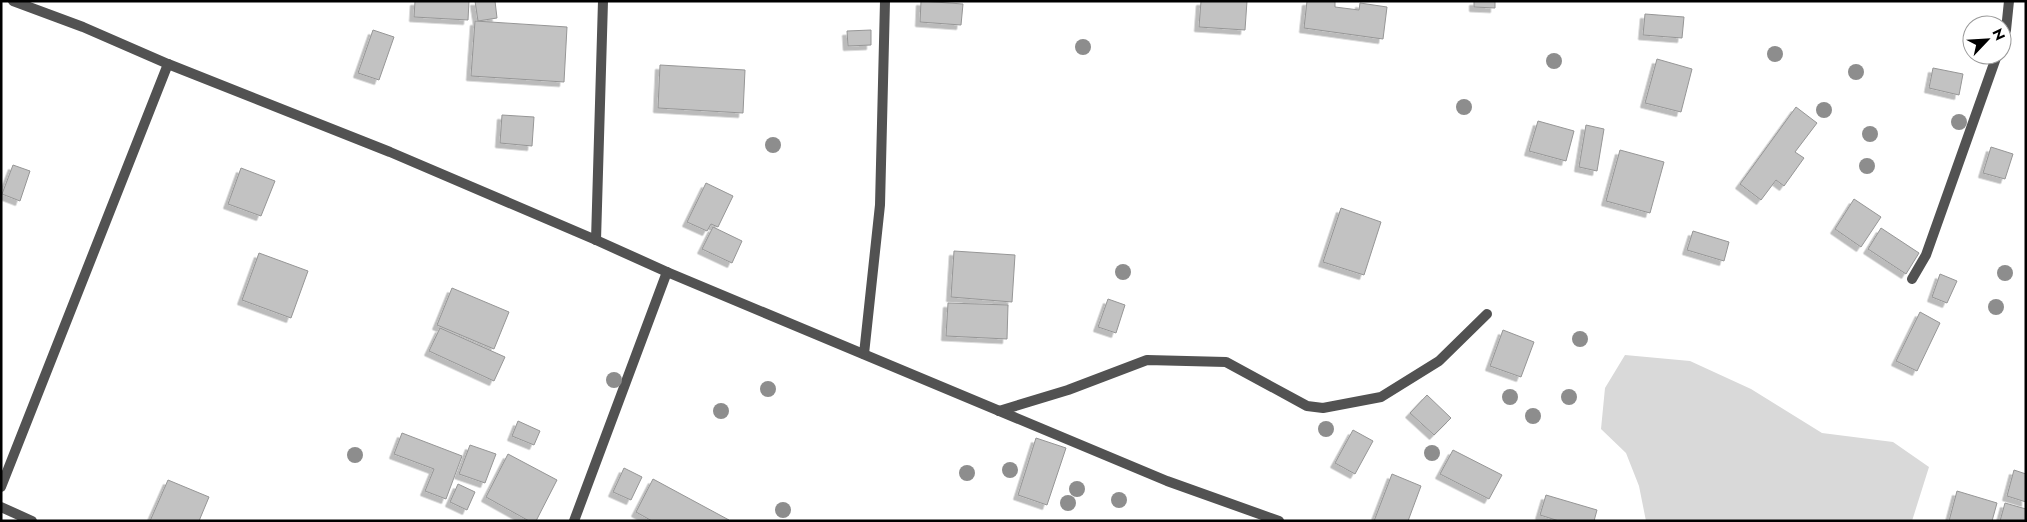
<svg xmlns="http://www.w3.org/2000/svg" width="2027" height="522" viewBox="0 0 2027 522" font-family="Jost,sans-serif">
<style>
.green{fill:#d9d9d9}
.building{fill:#c2c2c2;stroke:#969696;filter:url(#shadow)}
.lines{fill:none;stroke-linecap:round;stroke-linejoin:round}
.minor{stroke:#525252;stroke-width:10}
.tree{fill:#8d8d8d}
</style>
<defs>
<filter id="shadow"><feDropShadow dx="-4.5" dy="4.5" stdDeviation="0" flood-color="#0004"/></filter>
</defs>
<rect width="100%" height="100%" fill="#fff"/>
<path class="green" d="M 1625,355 L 1690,361 L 1751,389 L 1822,433 L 1893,442 L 1929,467 L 1912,521 L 1646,521 L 1639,486 L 1626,453 L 1601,429 L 1605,388 Z"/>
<g class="building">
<path d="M 415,1 L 469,1 L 468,20 L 414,17 Z"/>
<path d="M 475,1 L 495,1 L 497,18 L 478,21 Z"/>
<path d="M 921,1 L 963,4 L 961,25 L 920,22 Z"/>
<path d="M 1201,1 L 1247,1 L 1245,30 L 1199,27 Z"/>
<path d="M 1307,1 L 1335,1 L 1335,7 L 1359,10 L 1360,3 L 1387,7 L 1383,39 L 1304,28 Z"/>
<path d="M 1474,1 L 1495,1 L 1495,8 L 1474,7 Z"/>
<path d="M 1645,14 L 1684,17 L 1682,38 L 1643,35 Z"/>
<path d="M 475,21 L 567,27 L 564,82 L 471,76 Z"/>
<path d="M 373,30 L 394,37 L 379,80 L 358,73 Z"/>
<path d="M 871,30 L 871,45 L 848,46 L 847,31 Z"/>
<path d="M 1657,59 L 1692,69 L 1681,112 L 1645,103 Z"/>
<path d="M 660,65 L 745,70 L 743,113 L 658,108 Z"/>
<path d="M 1933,68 L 1963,74 L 1959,95 L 1929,88 Z"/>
<path d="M 1796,107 L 1817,123 L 1795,152 L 1804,158 L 1784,186 L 1776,180 L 1761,200 L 1740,184 Z"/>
<path d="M 502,115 L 534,117 L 532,146 L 500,143 Z"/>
<path d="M 1538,121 L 1574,131 L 1566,161 L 1529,151 Z"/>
<path d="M 1586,125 L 1604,129 L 1597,171 L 1579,167 Z"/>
<path d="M 1991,147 L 2013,154 L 2005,179 L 1983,173 Z"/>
<path d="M 1620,150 L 1664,162 L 1650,213 L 1606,201 Z"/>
<path d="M 13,165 L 30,171 L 20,201 L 2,194 Z"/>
<path d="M 241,168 L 275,181 L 261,216 L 228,204 Z"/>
<path d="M 706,183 L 733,196 L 718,227 L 711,224 L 707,231 L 687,222 Z"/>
<path d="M 1854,199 L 1881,217 L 1861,247 L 1835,229 Z"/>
<path d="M 1341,208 L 1381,222 L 1364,275 L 1323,262 Z"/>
<path d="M 713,227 L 742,241 L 732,263 L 702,249 Z"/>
<path d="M 1881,228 L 1919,253 L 1906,274 L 1868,249 Z"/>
<path d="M 1693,231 L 1729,242 L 1724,261 L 1687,250 Z"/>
<path d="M 954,251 L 1015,255 L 1012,302 L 951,297 Z"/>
<path d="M 259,253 L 308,271 L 291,318 L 242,300 Z"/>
<path d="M 1940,274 L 1957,281 L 1947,303 L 1932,297 Z"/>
<path d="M 452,288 L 509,312 L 494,349 L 437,325 Z"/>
<path d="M 1108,299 L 1125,305 L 1116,333 L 1098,327 Z"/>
<path d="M 948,303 L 1008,305 L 1007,339 L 946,336 Z"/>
<path d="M 1920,312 L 1940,323 L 1917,371 L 1896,361 Z"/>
<path d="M 440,328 L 505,357 L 494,381 L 429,351 Z"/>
<path d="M 1503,330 L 1534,342 L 1521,377 L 1490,366 Z"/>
<path d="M 1427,395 L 1451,418 L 1434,435 L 1410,413 Z"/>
<path d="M 518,421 L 540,431 L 534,445 L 512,436 Z"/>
<path d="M 1353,430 L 1373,441 L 1355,474 L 1335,463 Z"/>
<path d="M 402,433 L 462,456 L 446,499 L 425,491 L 434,469 L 394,454 Z"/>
<path d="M 1036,438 L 1066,448 L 1047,505 L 1018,495 Z"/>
<path d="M 470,445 L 496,454 L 485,483 L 459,474 Z"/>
<path d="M 1453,450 L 1502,475 L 1489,499 L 1440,474 Z"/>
<path d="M 508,454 L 557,480 L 536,521 L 529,521 L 486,497 Z"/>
<path d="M 624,468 L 642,477 L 631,500 L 613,492 Z"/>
<path d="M 2014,470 L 2026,474 L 2026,502 L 2007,496 Z"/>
<path d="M 1392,474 L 1421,486 L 1408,521 L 1374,521 Z"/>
<path d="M 653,479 L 729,520 L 728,521 L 652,521 L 636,512 Z"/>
<path d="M 168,480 L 209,497 L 199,521 L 150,521 Z"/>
<path d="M 458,484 L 475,492 L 467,510 L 450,502 Z"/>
<path d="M 1957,491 L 1997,503 L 1992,521 L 1949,521 Z"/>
<path d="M 1546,495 L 1597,510 L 1594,521 L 1559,521 L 1540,515 Z"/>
<path d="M 2005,503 L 2026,509 L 2026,521 L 2000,521 Z"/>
</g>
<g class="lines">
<g class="minor">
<path d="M 13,1 L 83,27 L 168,64 L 390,152 L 596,240 L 667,272 L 1167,481 L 1279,521"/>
<path d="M 2002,41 L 2006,30 L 2009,1"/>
<path d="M 596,240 L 603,1"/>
<path d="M 1912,279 L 1926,255 L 1997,55"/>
<path d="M 864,354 L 880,205 L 885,1"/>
<path d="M 999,411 L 1068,390 L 1147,360 L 1226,362 L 1307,406 L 1323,408 L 1381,397 L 1439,361 L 1487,314"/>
<path d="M 1,487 L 168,64"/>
<path d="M 1,507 L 32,521"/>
<path d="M 574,521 L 667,272"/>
</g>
</g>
<g class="tree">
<circle cx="1083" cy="47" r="8"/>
<circle cx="1775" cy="54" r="8"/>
<circle cx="1554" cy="61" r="8"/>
<circle cx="1856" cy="72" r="8"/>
<circle cx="1464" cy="107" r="8"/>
<circle cx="1824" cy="110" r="8"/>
<circle cx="1959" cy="122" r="8"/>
<circle cx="1870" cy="134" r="8"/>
<circle cx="773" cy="145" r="8"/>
<circle cx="1867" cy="166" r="8"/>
<circle cx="1123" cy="272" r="8"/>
<circle cx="2005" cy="273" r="8"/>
<circle cx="1996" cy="307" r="8"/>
<circle cx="1580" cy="339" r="8"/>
<circle cx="614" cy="380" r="8"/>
<circle cx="768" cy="389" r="8"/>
<circle cx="1510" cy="397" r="8"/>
<circle cx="1569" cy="397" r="8"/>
<circle cx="721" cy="411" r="8"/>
<circle cx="1533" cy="416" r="8"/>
<circle cx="1326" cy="429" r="8"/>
<circle cx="1432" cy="453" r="8"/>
<circle cx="355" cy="455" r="8"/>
<circle cx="1010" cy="470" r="8"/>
<circle cx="967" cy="473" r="8"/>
<circle cx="1077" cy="489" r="8"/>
<circle cx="1119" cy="500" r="8"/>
<circle cx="1068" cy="503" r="8"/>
<circle cx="783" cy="510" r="8"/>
</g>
<rect width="2027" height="522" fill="none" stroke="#000000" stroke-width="5"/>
<g transform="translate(1987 40) rotate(65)"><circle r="24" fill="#ffffff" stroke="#999999"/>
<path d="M0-4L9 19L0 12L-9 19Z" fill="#000000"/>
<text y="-8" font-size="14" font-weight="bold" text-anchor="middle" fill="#000000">N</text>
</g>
</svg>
